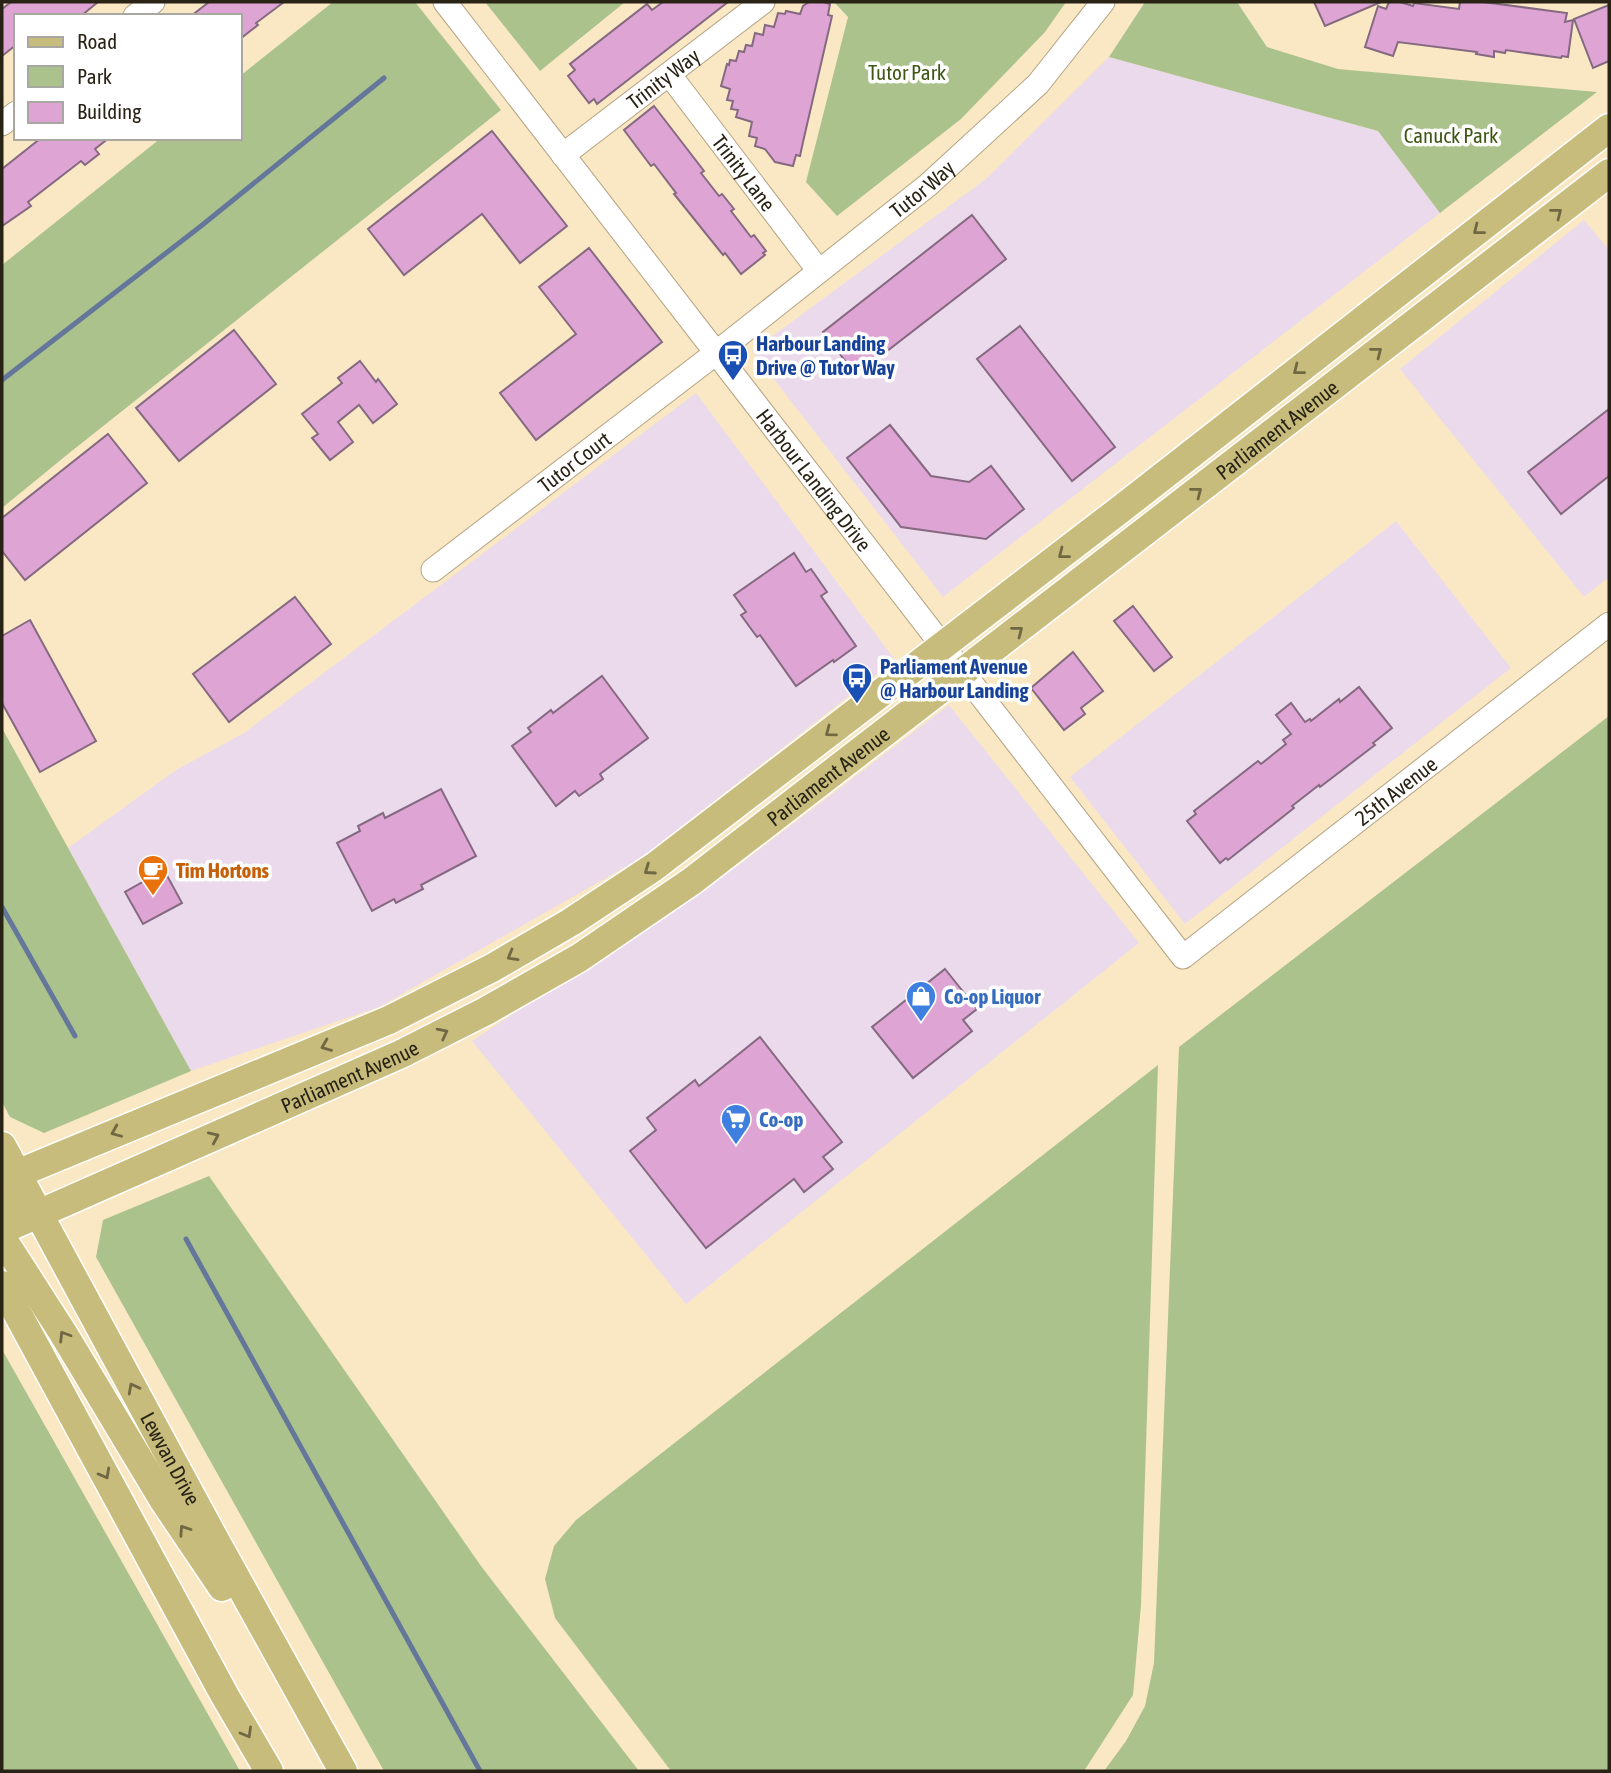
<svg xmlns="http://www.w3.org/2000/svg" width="1611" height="1773" viewBox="0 0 1611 1773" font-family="'Asap Condensed',sans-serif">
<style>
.commercial{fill:#ebdaeb}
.green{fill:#abc28d}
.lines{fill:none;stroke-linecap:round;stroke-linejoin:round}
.stream{stroke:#64769a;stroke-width:5}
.building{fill:#dea5d4;stroke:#856980;stroke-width:2}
.minor-casing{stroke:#b4a282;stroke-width:25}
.major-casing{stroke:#fff;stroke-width:31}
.minor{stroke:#fff;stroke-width:23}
.major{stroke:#c7bc7b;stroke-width:28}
.oneway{stroke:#706843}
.labels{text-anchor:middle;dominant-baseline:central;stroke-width:7;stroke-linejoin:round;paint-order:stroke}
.park-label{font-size:21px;fill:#3e5613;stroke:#fff}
.street-label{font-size:21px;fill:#292316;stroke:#fff}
.transit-label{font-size:21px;font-weight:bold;fill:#164399;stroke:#fff;text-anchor:start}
.food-label{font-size:21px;font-weight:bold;fill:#c56008;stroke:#fff;text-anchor:start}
.shop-label{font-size:21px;font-weight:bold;fill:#366cbe;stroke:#fff;text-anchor:start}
</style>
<rect width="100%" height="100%" fill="#fae8c5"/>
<g class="commercial">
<path d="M 1109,57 L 1378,131 L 1440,213 L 943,597 L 752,351 L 986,179 Z"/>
<path d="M 1584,220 L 1609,250 L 1609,577 L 1584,597 L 1400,369 Z"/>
<path d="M 696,393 L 895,660 L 641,858 L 379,1007 L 191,1071 L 68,848 L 176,770 L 244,733 Z"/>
<path d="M 1396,521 L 1511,668 L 1185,924 L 1070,777 Z"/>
<path d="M 949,705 L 1139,943 L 686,1304 L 472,1041 L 739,865 Z"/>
</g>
<g class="green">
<path d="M 333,2 L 415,2 L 501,110 L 68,454 L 2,508 L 2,265 L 161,138 L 240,138 L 240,76 Z"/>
<path d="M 485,2 L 625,2 L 540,71 Z"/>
<path d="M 834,2 L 1066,2 L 1045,32 L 961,119 L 837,216 L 806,182 L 848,17 Z"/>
<path d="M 1145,2 L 1237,2 L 1267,47 L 1338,69 L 1597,92 L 1440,213 L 1378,131 L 1109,57 Z"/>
<path d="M 1609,716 L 1609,1771 L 1104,1771 L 1126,1741 L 1145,1706 L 1154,1663 L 1179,1047 Z"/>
<path d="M 2,728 L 191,1071 L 44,1133 L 10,1117 L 2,1102 Z"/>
<path d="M 1158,1065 L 1141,1605 L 1133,1695 L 1084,1771 L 671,1771 L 555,1618 L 545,1579 L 554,1546 L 576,1520 Z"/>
<path d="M 209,1176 L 481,1566 L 639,1771 L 384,1771 L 96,1257 L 103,1220 Z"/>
<path d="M 2,1352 L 4,1353 L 240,1771 L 2,1771 Z"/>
</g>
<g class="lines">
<g class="stream">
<path d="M 2,380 L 201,226 L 384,78"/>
<path d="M 2,907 L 75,1036"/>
<path d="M 186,1239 L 480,1771"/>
</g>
</g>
<g class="building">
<path d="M 11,2 L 98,2 L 81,16 L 16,16 L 16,45 L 2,56 L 2,9 Z"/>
<path d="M 209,2 L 284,2 L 256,23 L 258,25 L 240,39 L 240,16 L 191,16 Z"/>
<path d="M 663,2 L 728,2 L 597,104 L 594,99 L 589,103 L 568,76 L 575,70 L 570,64 L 647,4 L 652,10 Z"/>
<path d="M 809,2 L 823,2 L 830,4 L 828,15 L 832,16 L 803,142 L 800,156 L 796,155 L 793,166 L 775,162 L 765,149 L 755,146 L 757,138 L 749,136 L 752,122 L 736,117 L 738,110 L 731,109 L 733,101 L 727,100 L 730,89 L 721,86 L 727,64 L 729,65 L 730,60 L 736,61 L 739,51 L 744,52 L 746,45 L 752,46 L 755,33 L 763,35 L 765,25 L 774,27 L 778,13 L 785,14 L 786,11 L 800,14 L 803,6 Z"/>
<path d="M 1314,2 L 1381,2 L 1325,26 Z"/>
<path d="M 1389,2 L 1400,2 L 1413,6 L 1414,3 L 1459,9 L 1460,2 L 1483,2 L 1567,13 L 1565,22 L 1573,20 L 1568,57 L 1562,56 L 1561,58 L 1506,50 L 1505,53 L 1494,51 L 1494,57 L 1476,54 L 1477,52 L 1398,42 L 1393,56 L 1365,47 L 1378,6 L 1386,9 Z"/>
<path d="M 1609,5 L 1609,61 L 1593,68 L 1574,19 Z"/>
<path d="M 654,106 L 704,171 L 701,173 L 719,196 L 722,194 L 734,209 L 731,211 L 751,237 L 754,235 L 766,251 L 763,253 L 765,255 L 741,274 L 725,253 L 723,255 L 674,194 L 676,193 L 654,164 L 651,166 L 624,130 Z"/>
<path d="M 492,131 L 567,226 L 520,263 L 482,214 L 404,275 L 368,229 Z"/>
<path d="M 41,138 L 109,138 L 95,149 L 99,154 L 85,165 L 81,161 L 28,202 L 31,206 L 2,226 L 2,169 Z"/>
<path d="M 972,215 L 1006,259 L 856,375 L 823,332 Z"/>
<path d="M 589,248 L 662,342 L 536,440 L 500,393 L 576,334 L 539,287 Z"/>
<path d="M 1020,326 L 1115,447 L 1072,481 L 977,359 Z"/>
<path d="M 234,330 L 276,384 L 179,461 L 136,408 Z"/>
<path d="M 360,361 L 376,382 L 378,379 L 397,404 L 373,423 L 359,405 L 338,422 L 353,442 L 330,460 L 312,438 L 318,434 L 302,414 L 342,383 L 338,378 Z"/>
<path d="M 1609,409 L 1609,476 L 1561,514 L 1528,472 Z"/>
<path d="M 890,425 L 931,476 L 969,482 L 991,466 L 1024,509 L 986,539 L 901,527 L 847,458 Z"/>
<path d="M 108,434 L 147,483 L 25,580 L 2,551 L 2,518 Z"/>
<path d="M 794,553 L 806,572 L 811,569 L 827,592 L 821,596 L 856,646 L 834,662 L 833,660 L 796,686 L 760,635 L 757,637 L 741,615 L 746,612 L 734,595 Z"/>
<path d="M 295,597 L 331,644 L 229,722 L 193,674 Z"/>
<path d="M 1133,606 L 1172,657 L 1154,671 L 1114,621 Z"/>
<path d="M 30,620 L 96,741 L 40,772 L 2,703 L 2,636 Z"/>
<path d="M 1073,652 L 1103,691 L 1081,708 L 1085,714 L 1064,730 L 1031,688 Z"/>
<path d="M 602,676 L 648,738 L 600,774 L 603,779 L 579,796 L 575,791 L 556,806 L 512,746 L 531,732 L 528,728 L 551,710 L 553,713 Z"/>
<path d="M 1359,687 L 1392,728 L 1373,743 L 1375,745 L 1320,787 L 1319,785 L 1292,806 L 1294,808 L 1228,860 L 1226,858 L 1220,863 L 1187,821 L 1196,814 L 1194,811 L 1258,761 L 1261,764 L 1286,744 L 1283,740 L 1291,734 L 1276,715 L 1291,703 L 1305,722 L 1310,719 L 1311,721 L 1339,699 L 1340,702 Z"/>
<path d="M 441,789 L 476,856 L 421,885 L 423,889 L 396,903 L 394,899 L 372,911 L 337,843 L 360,831 L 358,826 L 383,813 L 385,818 Z"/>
<path d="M 164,870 L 182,903 L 143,924 L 125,892 Z"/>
<path d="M 945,969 L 977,1009 L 963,1020 L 972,1031 L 913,1078 L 872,1027 Z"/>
<path d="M 760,1037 L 842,1142 L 823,1157 L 833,1169 L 804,1192 L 794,1179 L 706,1248 L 630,1151 L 656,1130 L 647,1118 L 695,1080 L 699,1086 Z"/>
</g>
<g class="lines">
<g class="minor-casing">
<g id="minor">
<path id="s1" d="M 445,2 L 1183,957 L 1609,624"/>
<path d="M 135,16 L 153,2"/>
<path id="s2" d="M 669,74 L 819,271"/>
<path d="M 2,124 L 16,113"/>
<path id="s3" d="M 563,155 L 763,2"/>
<path id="s4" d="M 433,570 L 716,353 L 928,185 L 1038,84 L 1103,2"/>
</g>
</g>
<g class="major-casing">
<g id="major">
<path id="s5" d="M 2,1146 L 215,1540 L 343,1771"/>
<path d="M 2,1180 L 389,1020 L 492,968 L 571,922 L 654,867 L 1117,512 L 1609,128"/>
<path d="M 2,1203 L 15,1210 L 39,1214"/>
<path id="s6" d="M 2,1230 L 401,1054 L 486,1011 L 579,958 L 692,881 L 1609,173"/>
<path d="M 2,1238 L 63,1333 L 164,1501 L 222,1587"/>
<path d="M 2,1285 L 225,1696 L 269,1771"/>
</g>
</g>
<use href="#minor" class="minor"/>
<use href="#major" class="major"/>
</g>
<defs><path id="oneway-chevron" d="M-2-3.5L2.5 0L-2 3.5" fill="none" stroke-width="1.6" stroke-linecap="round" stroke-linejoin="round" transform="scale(1.75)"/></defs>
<g class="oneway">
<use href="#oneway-chevron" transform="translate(1557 213) rotate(-38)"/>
<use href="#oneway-chevron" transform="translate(1478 230) rotate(142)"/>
<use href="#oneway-chevron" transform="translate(1377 352) rotate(-38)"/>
<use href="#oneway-chevron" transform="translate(1298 370) rotate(142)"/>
<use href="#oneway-chevron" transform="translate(1197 492) rotate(-38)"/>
<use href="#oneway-chevron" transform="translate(1063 554) rotate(142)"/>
<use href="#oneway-chevron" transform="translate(1018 631) rotate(-38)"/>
<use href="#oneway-chevron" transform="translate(830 732) rotate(143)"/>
<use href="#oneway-chevron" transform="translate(649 870) rotate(145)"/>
<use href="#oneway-chevron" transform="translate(512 956) rotate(150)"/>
<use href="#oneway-chevron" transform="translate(443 1033) rotate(-27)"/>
<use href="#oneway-chevron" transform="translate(326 1046) rotate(158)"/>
<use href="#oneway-chevron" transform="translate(116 1132) rotate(157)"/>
<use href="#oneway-chevron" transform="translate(214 1137) rotate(-24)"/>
<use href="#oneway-chevron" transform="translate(64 1336) rotate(-122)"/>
<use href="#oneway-chevron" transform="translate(133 1388) rotate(-118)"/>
<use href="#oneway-chevron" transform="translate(105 1474) rotate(61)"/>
<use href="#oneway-chevron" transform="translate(184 1530) rotate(-124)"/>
<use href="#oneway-chevron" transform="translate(247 1733) rotate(60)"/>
</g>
<defs>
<g id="bus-pin" transform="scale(1.575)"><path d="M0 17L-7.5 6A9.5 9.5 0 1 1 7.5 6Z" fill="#1a4fb4" stroke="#fff"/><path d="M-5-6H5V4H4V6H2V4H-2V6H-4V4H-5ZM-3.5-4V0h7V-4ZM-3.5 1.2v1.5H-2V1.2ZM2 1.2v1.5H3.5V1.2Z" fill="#fff"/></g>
<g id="cafe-pin" transform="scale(1.575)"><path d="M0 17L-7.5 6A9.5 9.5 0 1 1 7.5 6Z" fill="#e8710a" stroke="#fff"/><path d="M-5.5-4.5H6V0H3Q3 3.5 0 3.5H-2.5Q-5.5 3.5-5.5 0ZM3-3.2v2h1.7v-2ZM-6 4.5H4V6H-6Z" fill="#fff"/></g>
<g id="shop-pin" transform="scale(1.575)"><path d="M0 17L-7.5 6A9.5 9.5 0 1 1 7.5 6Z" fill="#3f7fe0" stroke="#fff"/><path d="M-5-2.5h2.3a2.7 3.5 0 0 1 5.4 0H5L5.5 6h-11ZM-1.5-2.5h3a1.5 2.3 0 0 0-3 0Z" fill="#fff"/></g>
<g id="supermarket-pin" transform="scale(1.575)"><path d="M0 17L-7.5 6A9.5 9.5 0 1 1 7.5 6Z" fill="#3f7fe0" stroke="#fff"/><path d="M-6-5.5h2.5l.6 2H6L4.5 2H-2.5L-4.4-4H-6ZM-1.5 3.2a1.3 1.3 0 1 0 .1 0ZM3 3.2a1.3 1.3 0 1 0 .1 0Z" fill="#fff"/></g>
</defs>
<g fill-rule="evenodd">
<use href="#bus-pin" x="733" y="355"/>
<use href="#bus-pin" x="857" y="678"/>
<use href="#cafe-pin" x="153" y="870"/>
<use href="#shop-pin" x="921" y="996"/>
<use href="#supermarket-pin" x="736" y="1119"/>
</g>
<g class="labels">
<g class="park-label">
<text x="907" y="72">Tutor Park</text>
<text x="1451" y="135">Canuck Park</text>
</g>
<g class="street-label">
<text stroke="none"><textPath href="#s3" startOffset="126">Trinity Way</textPath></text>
<text stroke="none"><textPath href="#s2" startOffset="124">Trinity Lane</textPath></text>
<text stroke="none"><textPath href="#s4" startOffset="620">Tutor Way</textPath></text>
<text stroke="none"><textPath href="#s6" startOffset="1514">Parliament Avenue</textPath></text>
<text stroke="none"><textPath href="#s4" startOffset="178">Tutor Court</textPath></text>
<text stroke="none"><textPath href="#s1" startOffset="604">Harbour Landing Drive</textPath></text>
<text stroke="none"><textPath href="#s6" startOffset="947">Parliament Avenue</textPath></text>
<text stroke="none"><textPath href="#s1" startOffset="1477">25th Avenue</textPath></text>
<text stroke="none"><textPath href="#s6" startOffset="380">Parliament Avenue</textPath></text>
<text stroke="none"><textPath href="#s5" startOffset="355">Lewvan Drive</textPath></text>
</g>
<g class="transit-label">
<text x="756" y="343">Harbour Landing<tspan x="756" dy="24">Drive @ Tutor Way</tspan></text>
<text x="880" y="666">Parliament Avenue<tspan x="880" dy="24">@ Harbour Landing</tspan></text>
</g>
<g class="food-label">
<text x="176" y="870">Tim Hortons</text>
</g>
<g class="shop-label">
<text x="944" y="996">Co-op Liquor</text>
<text x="759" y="1119">Co-op</text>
</g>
</g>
<rect width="1611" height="1773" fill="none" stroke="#292316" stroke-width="7"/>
<rect x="14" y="14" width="228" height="126" fill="#ffffff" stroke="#a9a7a2" stroke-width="2"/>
<rect x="28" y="37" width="35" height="10" fill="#c7bc7b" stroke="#a9a7a2" stroke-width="2"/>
<text x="77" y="49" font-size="21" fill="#292316">Road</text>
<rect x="28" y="66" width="35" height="21" fill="#abc28d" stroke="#a9a7a2" stroke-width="2"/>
<text x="77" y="84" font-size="21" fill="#292316">Park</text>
<rect x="28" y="102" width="35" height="21" fill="#dea5d4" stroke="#a9a7a2" stroke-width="2"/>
<text x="77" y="119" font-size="21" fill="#292316">Building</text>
</svg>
